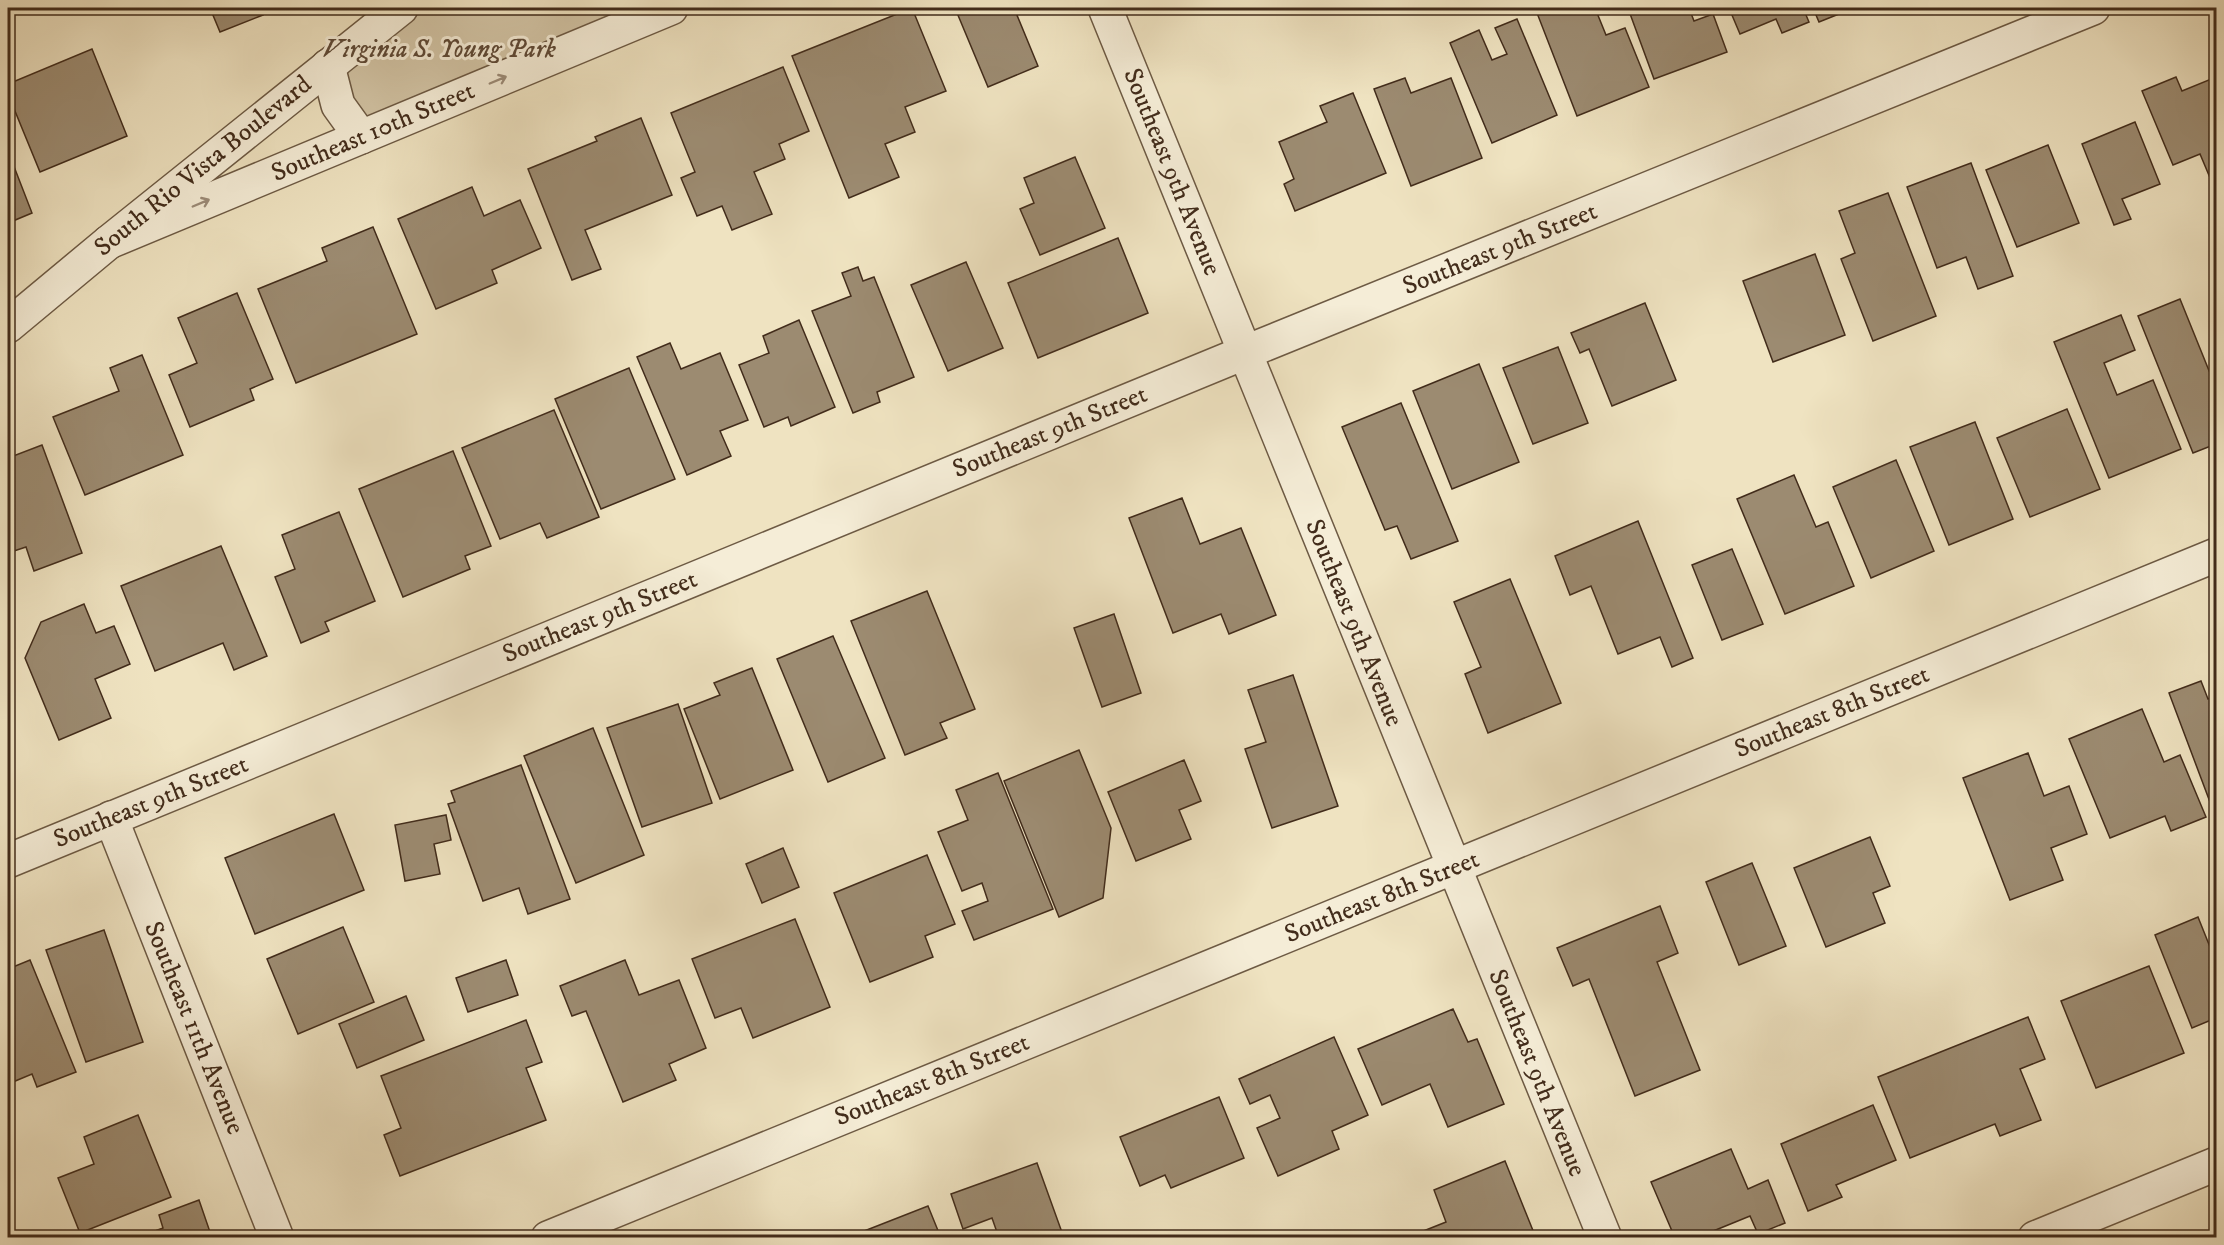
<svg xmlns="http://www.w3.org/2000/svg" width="2224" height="1245" viewBox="0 0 2224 1245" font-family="'IM FELL DW Pica',serif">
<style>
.green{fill:#d2c4a5;stroke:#8a7860;stroke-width:1.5}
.building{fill:#9c8b71;stroke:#422c1b;stroke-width:1.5}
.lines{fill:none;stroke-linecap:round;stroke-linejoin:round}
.minor-casing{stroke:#6d5a44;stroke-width:36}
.minor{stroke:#f5edd7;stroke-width:33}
.oneway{stroke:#9c8c79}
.labels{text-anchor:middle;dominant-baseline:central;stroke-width:6;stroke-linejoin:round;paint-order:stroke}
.park-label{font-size:26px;font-style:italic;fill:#5f4a37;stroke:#f5edd7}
.street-label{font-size:26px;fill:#422c1b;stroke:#f5edd7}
</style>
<rect width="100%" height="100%" fill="#efe3c1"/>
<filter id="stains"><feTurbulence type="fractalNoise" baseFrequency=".00333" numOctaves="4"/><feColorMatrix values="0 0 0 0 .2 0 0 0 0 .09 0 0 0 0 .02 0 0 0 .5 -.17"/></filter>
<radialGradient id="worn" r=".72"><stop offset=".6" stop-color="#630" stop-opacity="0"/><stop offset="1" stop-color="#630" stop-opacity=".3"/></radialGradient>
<path class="green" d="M 425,8 L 648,8 L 371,118 L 352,114 L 339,90 L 348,71 Z"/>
<g class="building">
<path d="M 210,8 L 263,8 L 260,9 L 263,15 L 220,32 Z"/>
<path d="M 912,8 L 946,91 L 905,107 L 915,132 L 885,144 L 899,177 L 849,198 L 792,56 Z"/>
<path d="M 955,8 L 1014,8 L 1038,66 L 988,87 Z"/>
<path d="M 1551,8 L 1595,8 L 1606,35 L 1625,28 L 1649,87 L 1577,116 L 1537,13 Z"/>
<path d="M 1640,8 L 1689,8 L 1694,21 L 1713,14 L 1727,52 L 1654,79 L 1629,11 Z"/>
<path d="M 1729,8 L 1803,8 L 1809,22 L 1782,33 L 1776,19 L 1740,34 Z"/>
<path d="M 1813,8 L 1854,8 L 1819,22 Z"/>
<path d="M 1517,19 L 1557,115 L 1492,143 L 1450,43 L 1479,30 L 1492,60 L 1507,54 L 1495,28 Z"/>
<path d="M 92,49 L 127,136 L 40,172 L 8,94 L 8,84 Z"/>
<path d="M 783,67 L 809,131 L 779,144 L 785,159 L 754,172 L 772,214 L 732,230 L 722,206 L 697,216 L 681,178 L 695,172 L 671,113 Z"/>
<path d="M 2176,77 L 2182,91 L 2216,77 L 2216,192 L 2200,154 L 2173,165 L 2142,91 Z"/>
<path d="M 1405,78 L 1411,93 L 1451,78 L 1482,158 L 1411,186 L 1374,89 Z"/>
<path d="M 1353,93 L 1386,173 L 1295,211 L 1284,184 L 1294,179 L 1279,142 L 1327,122 L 1320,106 Z"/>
<path d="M 641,118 L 672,195 L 585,230 L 601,269 L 572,280 L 528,169 L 597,141 L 595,137 Z"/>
<path d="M 2135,122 L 2160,184 L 2122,199 L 2131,219 L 2114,225 L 2082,144 Z"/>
<path d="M 2048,145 L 2079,223 L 2017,247 L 1986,170 Z"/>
<path d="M 8,151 L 32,213 L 8,223 Z"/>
<path d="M 1075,157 L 1105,228 L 1040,255 L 1020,209 L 1034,203 L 1024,178 Z"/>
<path d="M 1971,163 L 2013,276 L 1978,289 L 1966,257 L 1937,268 L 1907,187 Z"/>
<path d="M 472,187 L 484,216 L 520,200 L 541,248 L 492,270 L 497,283 L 436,309 L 398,219 Z"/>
<path d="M 1888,193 L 1936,316 L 1873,341 L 1841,259 L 1855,253 L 1839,211 Z"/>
<path d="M 373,227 L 417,334 L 296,383 L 258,289 L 327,261 L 322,248 Z"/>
<path d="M 1118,238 L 1148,313 L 1038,358 L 1008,283 Z"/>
<path d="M 1815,254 L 1845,335 L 1773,362 L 1743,281 Z"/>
<path d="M 966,262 L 1003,348 L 948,371 L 911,285 Z"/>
<path d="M 858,267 L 863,281 L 874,277 L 914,377 L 877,392 L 880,402 L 853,413 L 812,311 L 851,296 L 842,273 Z"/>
<path d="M 237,293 L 273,379 L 250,389 L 254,400 L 190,427 L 169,375 L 197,363 L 178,318 Z"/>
<path d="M 2180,299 L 2216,388 L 2216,444 L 2193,453 L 2138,316 Z"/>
<path d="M 1645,303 L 1676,380 L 1612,406 L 1589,349 L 1580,353 L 1571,333 Z"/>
<path d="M 2121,315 L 2135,350 L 2104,363 L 2117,395 L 2153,380 L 2181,449 L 2109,478 L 2054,342 Z"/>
<path d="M 799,320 L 835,407 L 791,426 L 788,417 L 764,427 L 739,365 L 769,353 L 763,336 Z"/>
<path d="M 670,343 L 681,369 L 720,353 L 748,420 L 720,431 L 731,456 L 687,475 L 637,357 Z"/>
<path d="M 1558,347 L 1588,423 L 1533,444 L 1503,368 Z"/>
<path d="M 142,355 L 183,455 L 85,495 L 53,417 L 119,391 L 110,368 Z"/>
<path d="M 1479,364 L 1519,462 L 1452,489 L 1413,391 Z"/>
<path d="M 629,368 L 675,479 L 601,509 L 555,399 Z"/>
<path d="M 1401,403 L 1458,541 L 1411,559 L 1397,526 L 1385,530 L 1342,427 Z"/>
<path d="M 2067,409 L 2100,489 L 2030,517 L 1997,438 Z"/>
<path d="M 554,410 L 599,517 L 547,538 L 540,523 L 500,539 L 462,448 Z"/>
<path d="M 1975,422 L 2013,519 L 1949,545 L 1910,447 Z"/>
<path d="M 42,445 L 82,553 L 34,571 L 26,547 L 8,553 L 8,458 Z"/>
<path d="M 453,451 L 491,546 L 465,556 L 470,569 L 403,597 L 359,489 Z"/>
<path d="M 1896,460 L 1934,551 L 1871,578 L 1833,487 Z"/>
<path d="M 1794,475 L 1816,527 L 1828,522 L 1854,586 L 1785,614 L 1737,499 Z"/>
<path d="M 1182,498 L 1200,544 L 1241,528 L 1276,615 L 1229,634 L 1221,614 L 1173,633 L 1129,518 Z"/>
<path d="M 339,512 L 375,601 L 325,622 L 329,631 L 301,643 L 275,577 L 295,569 L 282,535 Z"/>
<path d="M 1638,521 L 1693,658 L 1672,667 L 1660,637 L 1618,654 L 1591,586 L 1570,595 L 1555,556 Z"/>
<path d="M 221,546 L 267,656 L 234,670 L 223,643 L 155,671 L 121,586 Z"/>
<path d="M 1732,549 L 1763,624 L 1722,640 L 1692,565 Z"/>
<path d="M 1510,579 L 1561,703 L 1488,733 L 1465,674 L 1481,667 L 1454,602 Z"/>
<path d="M 927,591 L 975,709 L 940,723 L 947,738 L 905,755 L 851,621 Z"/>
<path d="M 84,604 L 96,633 L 114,626 L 130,664 L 95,679 L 111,718 L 59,740 L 25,658 L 41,622 Z"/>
<path d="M 1114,614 L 1141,693 L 1102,707 L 1074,628 Z"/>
<path d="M 833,636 L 885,758 L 828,782 L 777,659 Z"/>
<path d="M 752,668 L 793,770 L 720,799 L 684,709 L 720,695 L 714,683 Z"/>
<path d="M 1293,675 L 1338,806 L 1272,828 L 1245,749 L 1266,742 L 1248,690 Z"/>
<path d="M 2201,681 L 2208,699 L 2216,695 L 2216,809 L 2213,810 L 2169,693 Z"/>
<path d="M 678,704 L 712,803 L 642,827 L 607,728 Z"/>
<path d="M 2142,709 L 2164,762 L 2180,755 L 2206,817 L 2171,831 L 2165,816 L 2110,838 L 2069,739 Z"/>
<path d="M 593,728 L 644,855 L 576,883 L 524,756 Z"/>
<path d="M 1079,750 L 1111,828 L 1103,898 L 1059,917 L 1004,781 Z"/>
<path d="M 2028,753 L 2044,796 L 2069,786 L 2087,834 L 2051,848 L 2063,880 L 2010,900 L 1963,778 Z"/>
<path d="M 1184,760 L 1201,801 L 1179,810 L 1191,839 L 1136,861 L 1108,792 Z"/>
<path d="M 521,765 L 570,899 L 528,914 L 519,888 L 483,901 L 448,804 L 455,802 L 451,791 Z"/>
<path d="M 998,773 L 1053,909 L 974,940 L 962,911 L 988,901 L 982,883 L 962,891 L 938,832 L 968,820 L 956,790 Z"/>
<path d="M 334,814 L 364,890 L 255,934 L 225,858 Z"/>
<path d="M 446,815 L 451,840 L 434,844 L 440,874 L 405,881 L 395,825 Z"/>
<path d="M 1870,837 L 1890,886 L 1873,893 L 1885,923 L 1826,947 L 1794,868 Z"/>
<path d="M 783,848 L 799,887 L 762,903 L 746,864 Z"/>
<path d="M 927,855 L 955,924 L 925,936 L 933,957 L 870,982 L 834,893 Z"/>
<path d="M 1752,863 L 1786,946 L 1739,965 L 1706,882 Z"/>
<path d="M 1660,906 L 1678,953 L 1657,962 L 1700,1070 L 1635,1096 L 1589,979 L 1573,986 L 1557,948 Z"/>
<path d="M 2198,917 L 2210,947 L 2216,944 L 2216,1018 L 2192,1028 L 2155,935 Z"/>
<path d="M 795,919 L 830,1007 L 753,1038 L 741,1008 L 715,1018 L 692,959 Z"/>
<path d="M 343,927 L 374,1002 L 298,1034 L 267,959 Z"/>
<path d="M 104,930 L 143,1042 L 86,1062 L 46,950 Z"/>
<path d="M 30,960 L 76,1072 L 37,1087 L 32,1074 L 8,1084 L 8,969 Z"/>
<path d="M 506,960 L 518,995 L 468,1012 L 456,978 Z"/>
<path d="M 625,960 L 639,995 L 679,980 L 706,1048 L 669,1064 L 676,1080 L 623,1102 L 586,1011 L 572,1016 L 560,986 Z"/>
<path d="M 2149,966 L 2184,1053 L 2096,1088 L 2061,1001 Z"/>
<path d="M 406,996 L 424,1040 L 357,1068 L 339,1024 Z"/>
<path d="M 1453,1009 L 1468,1042 L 1477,1039 L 1504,1104 L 1448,1127 L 1430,1084 L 1382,1105 L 1358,1049 Z"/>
<path d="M 2028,1017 L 2045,1059 L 2020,1069 L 2041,1120 L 2000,1136 L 1995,1124 L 1910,1158 L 1878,1077 Z"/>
<path d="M 526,1020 L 542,1062 L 526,1068 L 546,1120 L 400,1176 L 384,1135 L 401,1128 L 381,1076 Z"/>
<path d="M 1334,1037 L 1368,1115 L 1332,1131 L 1339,1149 L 1278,1176 L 1257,1128 L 1280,1118 L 1270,1095 L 1250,1104 L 1239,1079 Z"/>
<path d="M 1219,1097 L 1244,1158 L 1171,1188 L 1165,1175 L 1140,1186 L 1120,1137 Z"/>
<path d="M 1873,1105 L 1896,1160 L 1836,1185 L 1842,1197 L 1808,1211 L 1781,1144 Z"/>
<path d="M 138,1115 L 171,1197 L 80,1233 L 58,1178 L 94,1164 L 84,1137 Z"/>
<path d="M 1731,1149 L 1748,1189 L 1768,1180 L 1785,1223 L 1758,1234 L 1750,1216 L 1706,1234 L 1708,1238 L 1675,1238 L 1651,1182 Z"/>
<path d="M 1505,1161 L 1536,1238 L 1418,1238 L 1416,1234 L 1446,1222 L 1434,1190 Z"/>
<path d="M 1037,1163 L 1064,1238 L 999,1238 L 992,1218 L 963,1229 L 951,1194 Z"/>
<path d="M 199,1200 L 210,1232 L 195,1238 L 136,1238 L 163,1228 L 159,1215 Z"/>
<path d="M 928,1206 L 941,1238 L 855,1238 L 854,1235 Z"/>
</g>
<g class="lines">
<g class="minor-casing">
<g id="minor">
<path d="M 1105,8 L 1605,1238"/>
<path d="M 328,66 L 338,105 L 361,137"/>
<path d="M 109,242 L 671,8"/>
<path d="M 8,326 L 109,242 L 401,8"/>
<path d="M 111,818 L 277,1238"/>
<path d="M 8,861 L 1246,352 L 2093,8"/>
<path d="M 548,1238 L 2216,555"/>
<path d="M 2035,1238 L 2216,1164"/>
</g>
</g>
<use href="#minor" class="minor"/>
</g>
<defs><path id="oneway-shaft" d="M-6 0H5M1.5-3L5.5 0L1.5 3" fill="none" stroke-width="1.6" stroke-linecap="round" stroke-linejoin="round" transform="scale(1.5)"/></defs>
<g class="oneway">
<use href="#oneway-shaft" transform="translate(498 80) rotate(-23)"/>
<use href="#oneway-shaft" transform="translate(201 203) rotate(-23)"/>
</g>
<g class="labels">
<g class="park-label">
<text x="439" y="49">Virginia S. Young Park</text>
</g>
<g class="street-label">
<text transform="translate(373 132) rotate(-23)">Southeast 10th Street</text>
<text transform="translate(203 166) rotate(-39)">South Rio Vista Boulevard</text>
<text transform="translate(1172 172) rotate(68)">Southeast 9th Avenue</text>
<text transform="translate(1500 249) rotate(-22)">Southeast 9th Street</text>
<text transform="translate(1050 432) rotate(-22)">Southeast 9th Street</text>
<text transform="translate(600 617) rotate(-22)">Southeast 9th Street</text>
<text transform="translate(1354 623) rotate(68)">Southeast 9th Avenue</text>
<text transform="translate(1832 712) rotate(-22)">Southeast 8th Street</text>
<text transform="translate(151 802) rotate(-22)">Southeast 9th Street</text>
<text transform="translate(1382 897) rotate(-22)">Southeast 8th Street</text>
<text transform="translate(194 1028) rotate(68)">Southeast 11th Avenue</text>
<text transform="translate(1537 1073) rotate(68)">Southeast 9th Avenue</text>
<text transform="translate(932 1080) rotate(-22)">Southeast 8th Street</text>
</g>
</g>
<rect width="2224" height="1245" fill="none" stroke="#efe3c1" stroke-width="30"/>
<rect x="9" y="9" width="2206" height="1227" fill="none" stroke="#422c1b" stroke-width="3"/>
<rect x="15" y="15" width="2194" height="1215" fill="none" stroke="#422c1b" stroke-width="1.5"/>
<rect width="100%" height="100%" filter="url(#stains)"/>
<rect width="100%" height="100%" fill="url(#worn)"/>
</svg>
